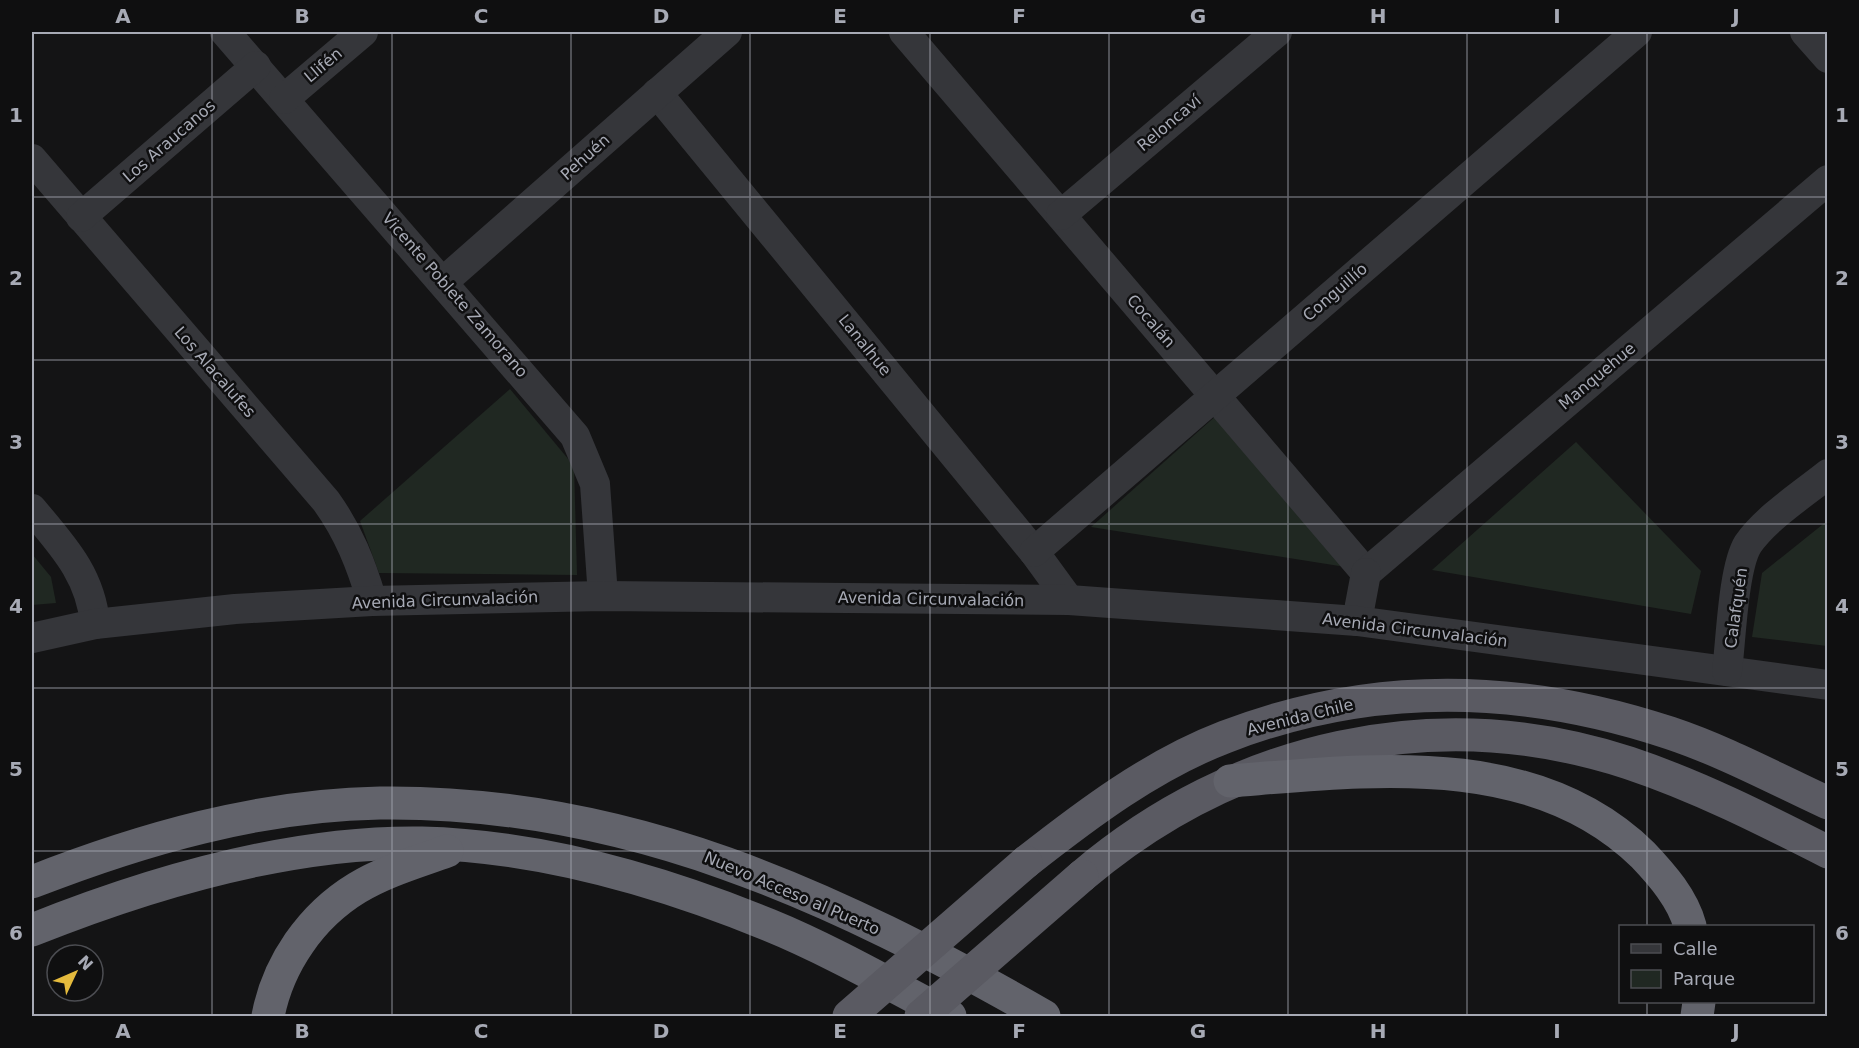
<svg xmlns="http://www.w3.org/2000/svg" width="1859" height="1048" viewBox="0 0 1859 1048" font-family="'DejaVu Sans',sans-serif">
<style>
.green{fill:#202822}
.lines{fill:none;stroke-linecap:round;stroke-linejoin:round}
.minor{stroke:#35363a;stroke-width:30}
.trunk{stroke:#5a5a62;stroke-width:33}
.motorway{stroke:#62636b;stroke-width:33}
.trunk-bridge{stroke:#5a5a62;stroke-width:33}
.grid{fill:none;stroke:#a7aab5;stroke-width:1.5;stroke-opacity:0.55}
.labels{text-anchor:middle;dominant-baseline:central;stroke-width:5;stroke-linejoin:round;paint-order:stroke}
.street-label{font-size:16px;fill:#a7aab5;stroke:#0f0f10}
.neatline{fill:none;stroke:#a7aab5;stroke-width:2}
.grid-label{font-size:20px;text-anchor:middle;font-weight:bold;fill:#a7aab5}
</style>
<rect width="100%" height="100%" fill="#141415"/>
<g class="green">
<path d="M 510,389 L 574,466 L 577,575 L 379,573 L 360,521 Z"/>
<path d="M 1218,414 L 1352,568 L 1091,527 Z"/>
<path d="M 1576,442 L 1701,571 L 1691,614 L 1432,570 Z"/>
<path d="M 1827,521 L 1827,646 L 1752,637 L 1762,573 Z"/>
<path d="M 32,554 L 51,577 L 56,603 L 32,605 Z"/>
</g>
<g class="lines">
<g class="minor">
<path d="M 225,32 L 575,436 L 595,484 L 603,596"/>
<path d="M 904,32 L 1366,573"/>
<path d="M 1805,32 L 1828,58"/>
<path d="M 657,93 L 1034,552 L 1069,600"/>
<path d="M 284,99 L 363,32"/>
<path d="M 32,159 L 326,501 C 349,533 361,564 372,601"/>
<path d="M 1061,215 L 1277,32"/>
<path d="M 81,217 L 256,66"/>
<path d="M 443,282 L 727,32"/>
<path d="M 32,509 C 62,545 91,575 95,624"/>
<path d="M 1034,552 L 1637,32"/>
<path d="M 1366,573 L 1828,180"/>
<path d="M 1357,621 L 1366,573"/>
<path d="M 32,638 L 95,624 L 235,609 L 372,601 L 603,596 L 1069,600 L 1357,621 L 1828,685"/>
<path d="M 1727,671 C 1731,641 1733,568 1748,544 C 1766,518 1803,494 1828,474"/>
</g>
<g class="trunk">
<path d="M 1026,862 C 1087,814 1152,765 1225,737 C 1372,680 1522,684 1670,733 C 1724,751 1776,779 1828,803"/>
<path d="M 1082,876 C 1235,746 1436,700 1629,763 C 1698,786 1763,819 1828,852"/>
</g>
<g class="motorway">
<path d="M 1230,781 C 1369,770 1534,748 1643,855 C 1662,875 1683,899 1690,926"/>
<path d="M 32,882 C 142,839 260,805 380,803 C 627,800 834,896 1044,1016"/>
<path d="M 32,930 C 152,882 291,841 422,843 C 541,846 659,880 769,925 C 828,949 893,986 950,1016"/>
<path d="M 268,1016 C 278,964 311,916 357,888 C 385,871 417,862 447,851"/>
<path d="M 1697,1016 L 1699,1002"/>
</g>
<g class="trunk-bridge">
<path d="M 849,1016 L 1026,862"/>
<path d="M 921,1016 L 1082,876"/>
</g>
</g>
<path class="grid" d="M 212,32 L 212,1016M 392,32 L 392,1016M 571,32 L 571,1016M 750,32 L 750,1016M 930,32 L 930,1016M 1109,32 L 1109,1016M 1288,32 L 1288,1016M 1467,32 L 1467,1016M 1647,32 L 1647,926M 32,197 L 1828,197M 32,360 L 1828,360M 32,524 L 1828,524M 32,688 L 1828,688M 32,851 L 1828,851M 1647,1002 L 1647,1016"/>
<g class="labels">
<g class="street-label">
<text transform="translate(323 65) rotate(-40)">Llifén</text>
<text transform="translate(1169 123) rotate(-40)">Reloncaví</text>
<text transform="translate(169 141) rotate(-41)">Los Araucanos</text>
<text transform="translate(585 157) rotate(-42)">Pehuén</text>
<text transform="translate(1335 292) rotate(-41)">Conguillío</text>
<text transform="translate(455 295) rotate(49)">Vicente Poblete Zamorano</text>
<text transform="translate(1151 321) rotate(49)">Cocalán</text>
<text transform="translate(865 345) rotate(51)">Lanalhue</text>
<text transform="translate(215 372) rotate(49)">Los Alacalufes</text>
<text transform="translate(1597 376) rotate(-40)">Manquehue</text>
<text transform="translate(931 599) rotate(1)">Avenida Circunvalación</text>
<text transform="translate(445 600) rotate(-2)">Avenida Circunvalación</text>
<text transform="translate(1736 608) rotate(-82)">Calafquén</text>
<text transform="translate(1415 630) rotate(7)">Avenida Circunvalación</text>
<text transform="translate(1300 717) rotate(-14)">Avenida Chile</text>
<text transform="translate(792 893) rotate(23)">Nuevo Acceso al Puerto</text>
</g>
</g>
<rect width="1859" height="1048" fill="none" stroke="#0f0f10" stroke-width="66"/>
<rect x="1619" y="925" width="195" height="78" fill="#0f0f10" stroke="#4c4d52" stroke-width="1.5"/>
<rect x="1631" y="944" width="30" height="9" fill="#35363a" stroke="#4c4d52" stroke-width="1.5"/>
<text x="1673" y="955" font-size="18" fill="#a7aab5">Calle</text>
<rect x="1631" y="970" width="30" height="18" fill="#202822" stroke="#4c4d52" stroke-width="1.5"/>
<text x="1673" y="985" font-size="18" fill="#a7aab5">Parque</text>
<g transform="translate(75 973) rotate(46)"><circle r="28" fill="#0f0f10" stroke="#4c4d52" stroke-width="1.5"/>
<path d="M0-4.5L10 22L0 15L-10 22Z" fill="#e4ba3d"/>
<text y="-9" font-size="16" font-weight="bold" text-anchor="middle" fill="#a7aab5">N</text>
</g>
<rect x="33" y="33" width="1793" height="982" class="neatline"/>
<g class="grid-label">
<text x="123" y="23">A</text>
<text x="302" y="23">B</text>
<text x="481" y="23">C</text>
<text x="661" y="23">D</text>
<text x="840" y="23">E</text>
<text x="1019" y="23">F</text>
<text x="1198" y="23">G</text>
<text x="1378" y="23">H</text>
<text x="1557" y="23">I</text>
<text x="1736" y="23">J</text>
<text x="16" y="122">1</text>
<text x="1842" y="122">1</text>
<text x="16" y="285">2</text>
<text x="1842" y="285">2</text>
<text x="16" y="449">3</text>
<text x="1842" y="449">3</text>
<text x="16" y="613">4</text>
<text x="1842" y="613">4</text>
<text x="16" y="776">5</text>
<text x="1842" y="776">5</text>
<text x="16" y="940">6</text>
<text x="1842" y="940">6</text>
<text x="123" y="1038">A</text>
<text x="302" y="1038">B</text>
<text x="481" y="1038">C</text>
<text x="661" y="1038">D</text>
<text x="840" y="1038">E</text>
<text x="1019" y="1038">F</text>
<text x="1198" y="1038">G</text>
<text x="1378" y="1038">H</text>
<text x="1557" y="1038">I</text>
<text x="1736" y="1038">J</text>
</g>
</svg>
